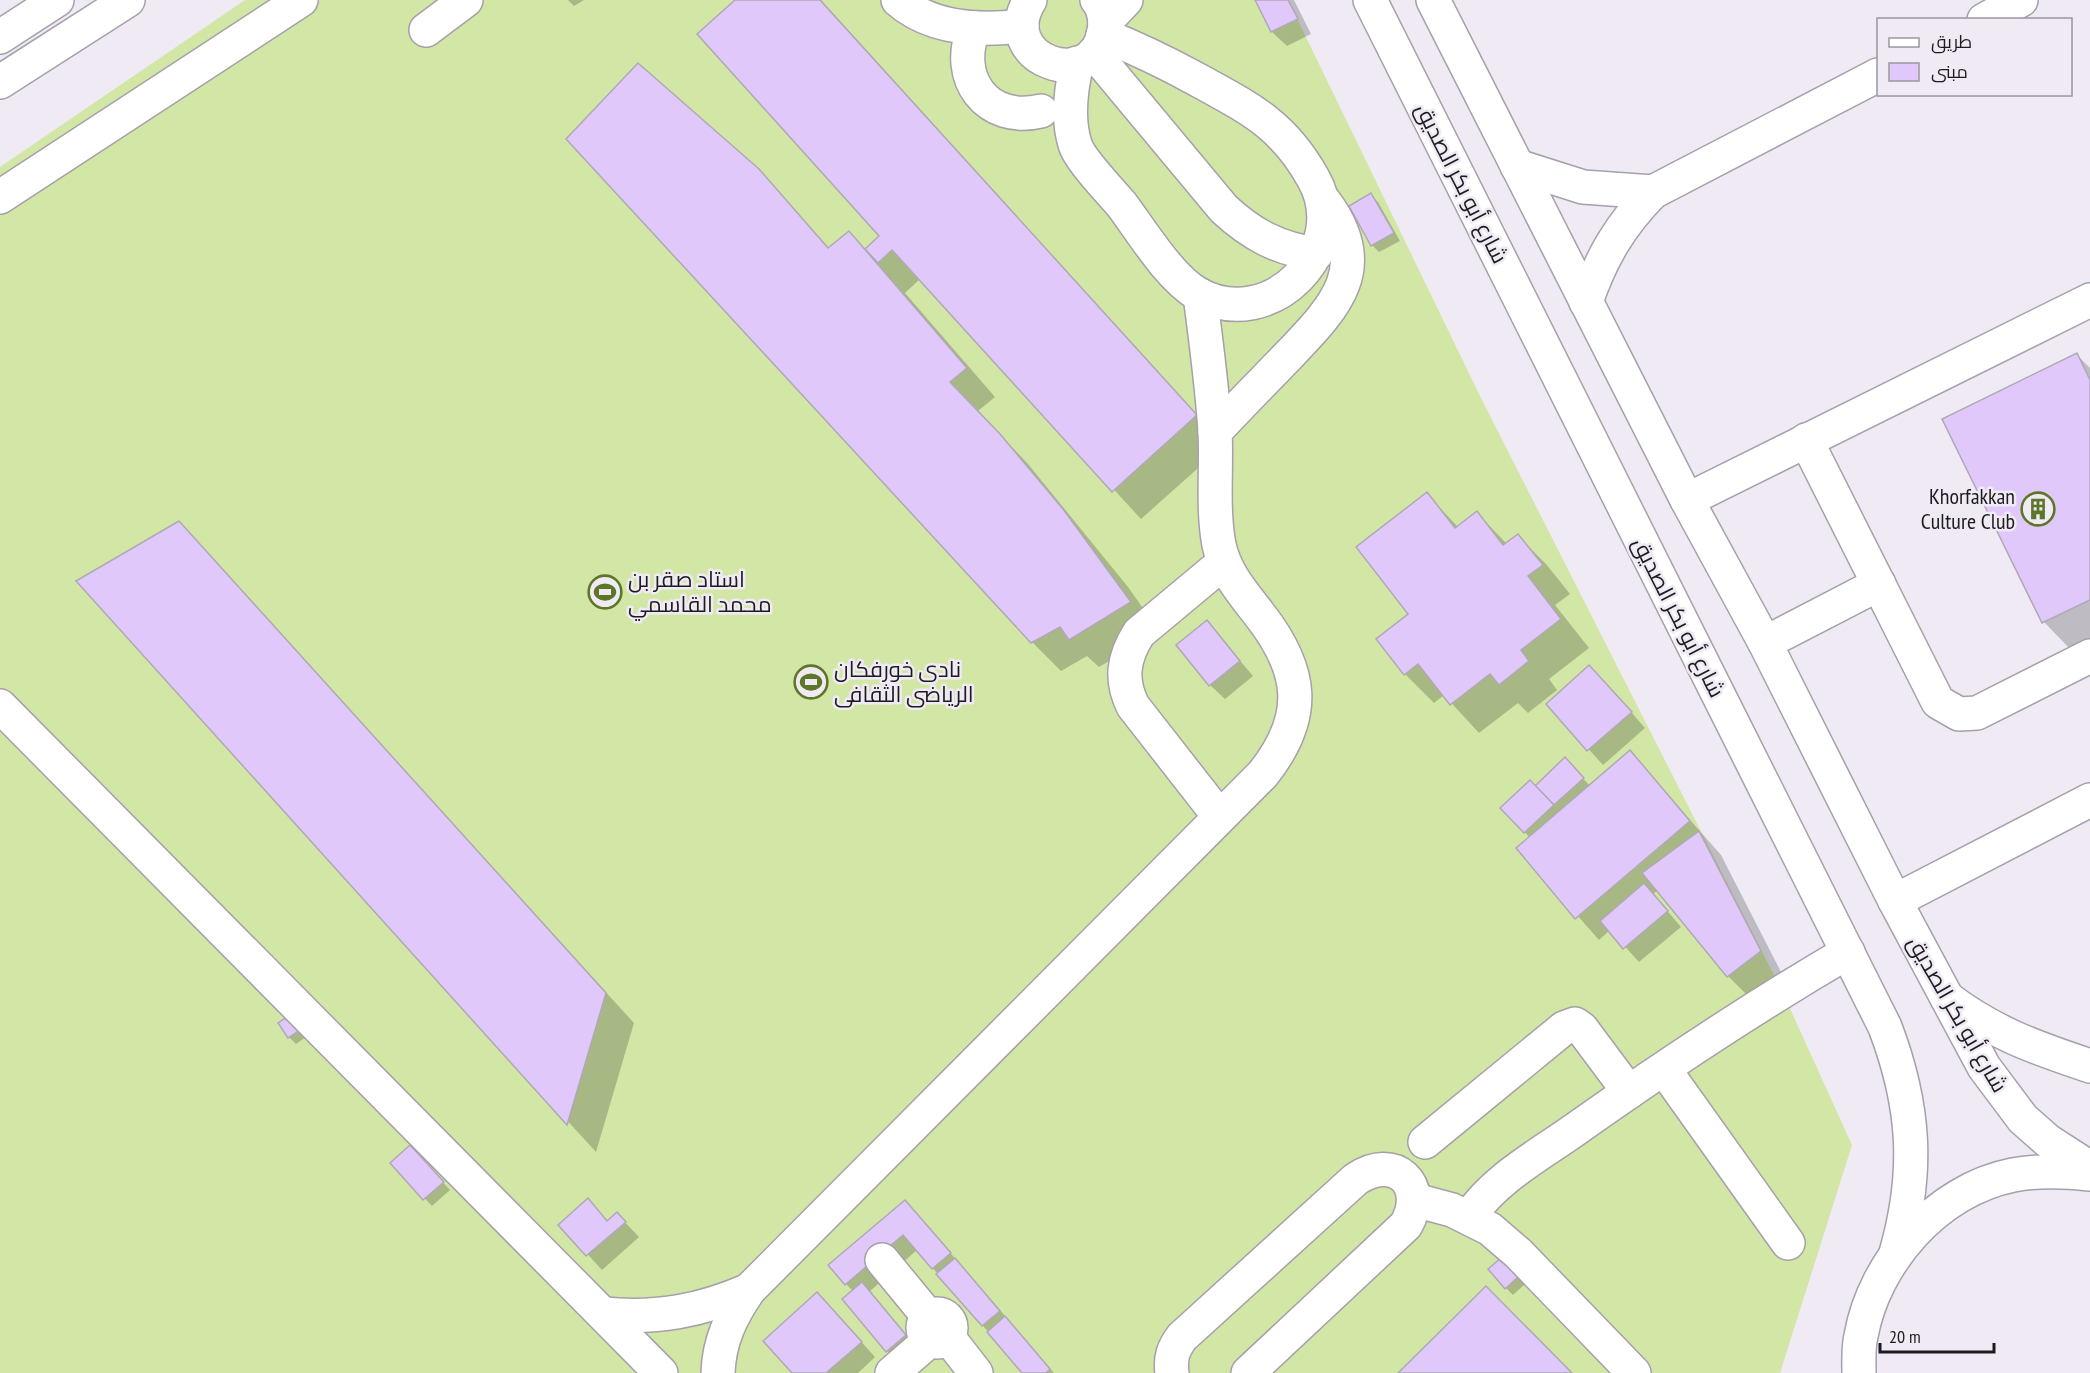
<svg xmlns="http://www.w3.org/2000/svg" width="2090" height="1373" viewBox="0 0 2090 1373" font-family="'PT Sans Narrow',Cairo,sans-serif">
<style>
.pitch{fill:#d2e6a6}
.shadow{fill:#0003}
.building{fill:#e0c8fa;stroke:#aea9b4;stroke-width:1.5}
.lines{fill:none;stroke-linecap:round;stroke-linejoin:round}
.minor-casing{stroke:#a5a0aa;stroke-width:36}
.major-casing{stroke:#a5a0aa;stroke-width:36}
.minor{stroke:#fff;stroke-width:33}
.major{stroke:#fff;stroke-width:33}
.labels{text-anchor:middle;dominant-baseline:central;stroke-width:5;stroke-linejoin:round;paint-order:stroke}
.street-label{font-size:22px;fill:#1d1b1f;stroke:#efeaf4}
.poi-label{font-size:22px;fill:#1d1b1f;stroke:#efeaf4;text-anchor:start}
</style>
<rect width="100%" height="100%" fill="#efeaf4"/>
<path class="pitch" d="M 245,0 L 1288,0 L 1481,398 L 1782,991 L 1852,1145 L 1780,1373 L 0,1373 L 0,167 Z"/>
<g class="shadow">
<path d="M 568,0 L 584,0 L 574,6 Z"/>
<path d="M 737,0 L 821,0 L 1224,445 L 1141,519 L 920,279 L 905,293 L 995,397 L 978,411 L 1028,464 L 1128,587 L 1159,631 L 1099,667 L 1087,656 L 1061,671 L 1032,642 L 757,170 L 830,249 L 849,233 L 866,250 L 881,236 Z"/>
<path d="M 1256,0 L 1294,0 L 1311,34 L 1287,46 L 1272,32 Z"/>
<path d="M 1371,195 L 1378,202 L 1400,241 L 1379,252 L 1372,245 Z"/>
<path d="M 2077,355 L 2090,368 L 2090,642 L 2072,651 L 2044,622 L 1944,420 Z"/>
<path d="M 1427,494 L 1458,527 L 1477,513 L 1507,544 L 1518,536 L 1546,564 L 1570,594 L 1555,605 L 1589,648 L 1549,679 L 1557,690 L 1528,713 L 1518,703 L 1479,733 L 1444,695 L 1434,703 L 1405,674 L 1378,639 L 1410,614 Z"/>
<path d="M 178,523 L 634,1023 L 596,1152 L 399,937 Z"/>
<path d="M 1207,622 L 1253,676 L 1225,699 L 1210,685 Z"/>
<path d="M 1604,681 L 1645,728 L 1603,765 L 1548,704 Z"/>
<path d="M 1630,752 L 1721,855 L 1782,974 L 1750,998 L 1728,976 L 1658,890 L 1653,894 L 1681,927 L 1639,962 L 1610,930 L 1599,940 L 1518,848 L 1530,838 L 1502,808 L 1535,788 L 1565,759 L 1590,786 Z"/>
<path d="M 289,1017 L 306,1037 L 296,1044 L 289,1037 Z"/>
<path d="M 410,1147 L 450,1190 L 432,1206 L 392,1163 Z"/>
<path d="M 588,1200 L 608,1222 L 617,1214 L 639,1237 L 602,1270 L 561,1225 Z"/>
<path d="M 919,1217 L 1019,1332 L 1054,1373 L 1024,1373 L 917,1250 L 869,1292 L 919,1350 L 902,1366 L 887,1351 L 853,1291 L 846,1284 Z"/>
<path d="M 1502,1259 L 1525,1284 L 1513,1295 L 1506,1288 Z"/>
<path d="M 832,1309 L 875,1357 L 858,1373 L 794,1373 Z"/>
</g>
<g class="building">
<path d="M 735,0 L 820,0 L 1197,415 L 1112,492 L 892,250 L 878,263 L 865,249 L 879,236 L 697,34 Z"/>
<path d="M 1255,0 L 1288,0 L 1298,19 L 1271,32 Z"/>
<path d="M 638,63 L 759,169 L 828,248 L 849,231 L 967,368 L 950,382 L 1000,434 L 1063,509 L 1131,602 L 1069,640 L 1060,627 L 1031,643 L 566,139 Z"/>
<path d="M 1371,193 L 1394,233 L 1371,246 L 1349,206 Z"/>
<path d="M 2077,353 L 2090,380 L 2090,600 L 2042,623 L 1942,419 Z"/>
<path d="M 1427,492 L 1455,528 L 1477,511 L 1503,545 L 1518,534 L 1543,565 L 1528,576 L 1561,619 L 1521,650 L 1529,661 L 1499,685 L 1490,674 L 1450,705 L 1418,664 L 1404,675 L 1376,639 L 1408,614 L 1356,547 Z"/>
<path d="M 179,521 L 606,993 L 567,1125 L 76,581 Z"/>
<path d="M 1207,620 L 1240,661 L 1209,686 L 1176,645 Z"/>
<path d="M 1589,665 L 1632,712 L 1587,751 L 1546,704 Z"/>
<path d="M 1630,750 L 1690,821 L 1575,919 L 1516,848 Z"/>
<path d="M 1565,757 L 1584,778 L 1554,805 L 1535,786 Z"/>
<path d="M 1530,780 L 1554,805 L 1524,833 L 1500,808 Z"/>
<path d="M 1699,831 L 1761,951 L 1727,977 L 1642,873 Z"/>
<path d="M 1644,883 L 1668,911 L 1623,949 L 1600,921 Z"/>
<path d="M 290,1015 L 300,1030 L 288,1038 L 278,1023 Z"/>
<path d="M 410,1145 L 444,1182 L 423,1200 L 390,1163 Z"/>
<path d="M 588,1198 L 607,1221 L 617,1212 L 626,1222 L 586,1256 L 558,1225 Z"/>
<path d="M 905,1200 L 951,1253 L 932,1269 L 903,1235 L 845,1285 L 828,1265 Z"/>
<path d="M 1502,1257 L 1519,1276 L 1505,1289 L 1488,1269 Z"/>
<path d="M 955,1258 L 1000,1311 L 982,1326 L 936,1274 Z"/>
<path d="M 862,1282 L 906,1335 L 886,1352 L 842,1299 Z"/>
<path d="M 1486,1286 L 1572,1373 L 1398,1373 Z"/>
<path d="M 817,1292 L 862,1342 L 826,1373 L 792,1373 L 763,1341 Z"/>
<path d="M 1005,1316 L 1050,1369 L 1046,1373 L 1022,1373 L 987,1332 Z"/>
</g>
<g class="lines">
<g class="minor-casing">
<g id="minor">
<path d="M 898,0 C 931,29 981,31 1022,26"/>
<path d="M 1030,0 C 993,60 1094,95 1104,31 C 1106,21 1104,8 1097,0"/>
<path d="M 1984,20 L 2021,0"/>
<path d="M 1105,22 L 1126,0"/>
<path d="M 974,28 C 953,78 987,124 1041,111"/>
<path d="M 426,30 L 466,0"/>
<path d="M 0,37 L 57,0"/>
<path d="M 1094,53 L 1224,209 C 1252,235 1279,249 1316,254"/>
<path d="M 1077,63 C 1071,88 1067,119 1075,144 C 1079,159 1111,192 1122,205 C 1142,232 1170,278 1198,294 C 1270,334 1354,249 1313,178 C 1283,124 1249,108 1198,80 C 1167,63 1136,48 1103,35"/>
<path d="M 0,82 L 128,0"/>
<path d="M 1517,166 L 1583,187 L 1653,192"/>
<path d="M 0,197 L 301,0"/>
<path d="M 1586,302 C 1601,258 1620,225 1653,192 L 1878,75"/>
<path d="M 1215,432 C 1239,406 1264,381 1289,355 C 1336,306 1374,267 1324,201"/>
<path d="M 1806,440 L 1938,702 L 1959,714 L 1977,713 L 2090,656"/>
<path d="M 1687,500 L 2090,300"/>
<path d="M 1765,643 L 1879,584"/>
<path d="M 0,706 L 661,1373"/>
<path d="M 1219,816 L 1133,706 C 1120,680 1123,658 1139,633 L 1223,563"/>
<path d="M 1895,901 L 2090,800"/>
<path d="M 1947,998 C 1993,1033 2036,1048 2090,1066"/>
<path d="M 1664,1069 L 1788,1243"/>
<path d="M 1425,1142 L 1564,1028 L 1575,1024 L 1582,1029 L 1629,1092"/>
<path d="M 1415,1200 L 1452,1210 L 1490,1229 L 1518,1253 L 1634,1373"/>
<path d="M 1469,1217 C 1495,1179 1536,1157 1573,1131 C 1662,1068 1754,1007 1848,952"/>
<path d="M 882,1260 L 928,1316"/>
<circle cx="937" cy="1328" r="14"/>
<path d="M 604,1314 C 656,1319 701,1311 749,1290"/>
<path d="M 948,1337 L 976,1373"/>
<path d="M 718,1373 C 719,1341 731,1316 749,1290 L 1263,774 C 1309,716 1303,670 1259,614 C 1242,592 1225,573 1219,545 C 1212,508 1217,468 1215,431 C 1212,386 1206,340 1200,295"/>
<path d="M 892,1373 L 930,1340"/>
<path d="M 1172,1373 C 1170,1358 1173,1349 1182,1337 L 1356,1179 C 1394,1153 1429,1184 1406,1225 L 1248,1373"/>
</g>
</g>
<g class="major-casing">
<g id="major">
<path d="M 1370,0 L 1885,1027 C 1915,1106 1919,1172 1896,1253"/>
<path d="M 1433,0 L 1687,500 L 1765,643 L 1895,901 L 1984,1067 L 2023,1119 L 2048,1141 L 2090,1168"/>
<path d="M 1859,1373 C 1859,1361 1858,1348 1861,1336 C 1874,1262 1937,1190 2013,1175 C 2039,1170 2064,1171 2090,1174"/>
</g>
</g>
<use href="#minor" class="minor"/>
<use href="#major" class="major"/>
</g>
<defs>
<g id="building-ring" transform="scale(1.725)"><circle r="9.5" fill="#efeaf4" stroke="#5e7627" stroke-width="1.5"/><path d="M-4-6H4V6H1V3H-1V6H-4ZM-2.5-4.3h1.7v1.8h-1.7ZM.8-4.3h1.7v1.8H.8ZM-2.5-1h1.7V.8h-1.7ZM.8-1h1.7V.8H.8Z" fill="#5e7627"/></g>
<g id="stadium-ring" transform="scale(1.725)"><circle r="9.5" fill="#efeaf4" stroke="#5e7627" stroke-width="1.5"/><path d="M0-5a6.5 5 0 1 0 0 10a6.5 5 0 1 0 0-10ZM-3.5-1.8h7v3.6h-7Z" fill="#5e7627"/></g>
</defs>
<g fill-rule="evenodd">
<use href="#building-ring" x="2038" y="509"/>
<use href="#stadium-ring" x="605" y="592"/>
<use href="#stadium-ring" x="811" y="682"/>
</g>
<g class="labels">
<g class="street-label">
<text transform="translate(1462 183) rotate(63)">شارع أبو بكر الصديق</text>
<text transform="translate(1679 617) rotate(63)">شارع أبو بكر الصديق</text>
<text transform="translate(1958 1014) rotate(60)">شارع أبو بكر الصديق</text>
</g>
<g class="poi-label">
<text x="2015" y="496" text-anchor="end">Khorfakkan<tspan x="2015" dy="25">Culture Club</tspan></text>
<text x="628" y="579">استاد صقر بن<tspan x="628" dy="25">محمد القاسمي</tspan></text>
<text x="834" y="669">نادى خورفكان<tspan x="834" dy="25">الرياضى الثقافى</tspan></text>
</g>
</g>
<rect x="1877" y="18" width="195" height="78" fill="#efeaf4" stroke="#9b979f" stroke-width="1.5"/>
<rect x="1889" y="38" width="30" height="9" fill="#ffffff" stroke="#9b979f" stroke-width="1.5"/>
<text x="1931" y="48" font-size="18" fill="#1d1b1f">طريق</text>
<rect x="1889" y="63" width="30" height="18" fill="#e0c8fa" stroke="#9b979f" stroke-width="1.5"/>
<text x="1931" y="78" font-size="18" fill="#1d1b1f">مبنى</text>
<path d="M1880 1343v9h114v-9" fill="none" stroke="#1d1b1f" stroke-width="3"/>
<text x="1889" y="1343" font-size="18" fill="#1d1b1f" stroke="#efeaf4" stroke-width="4.5" paint-order="stroke">20 m</text>
</svg>
